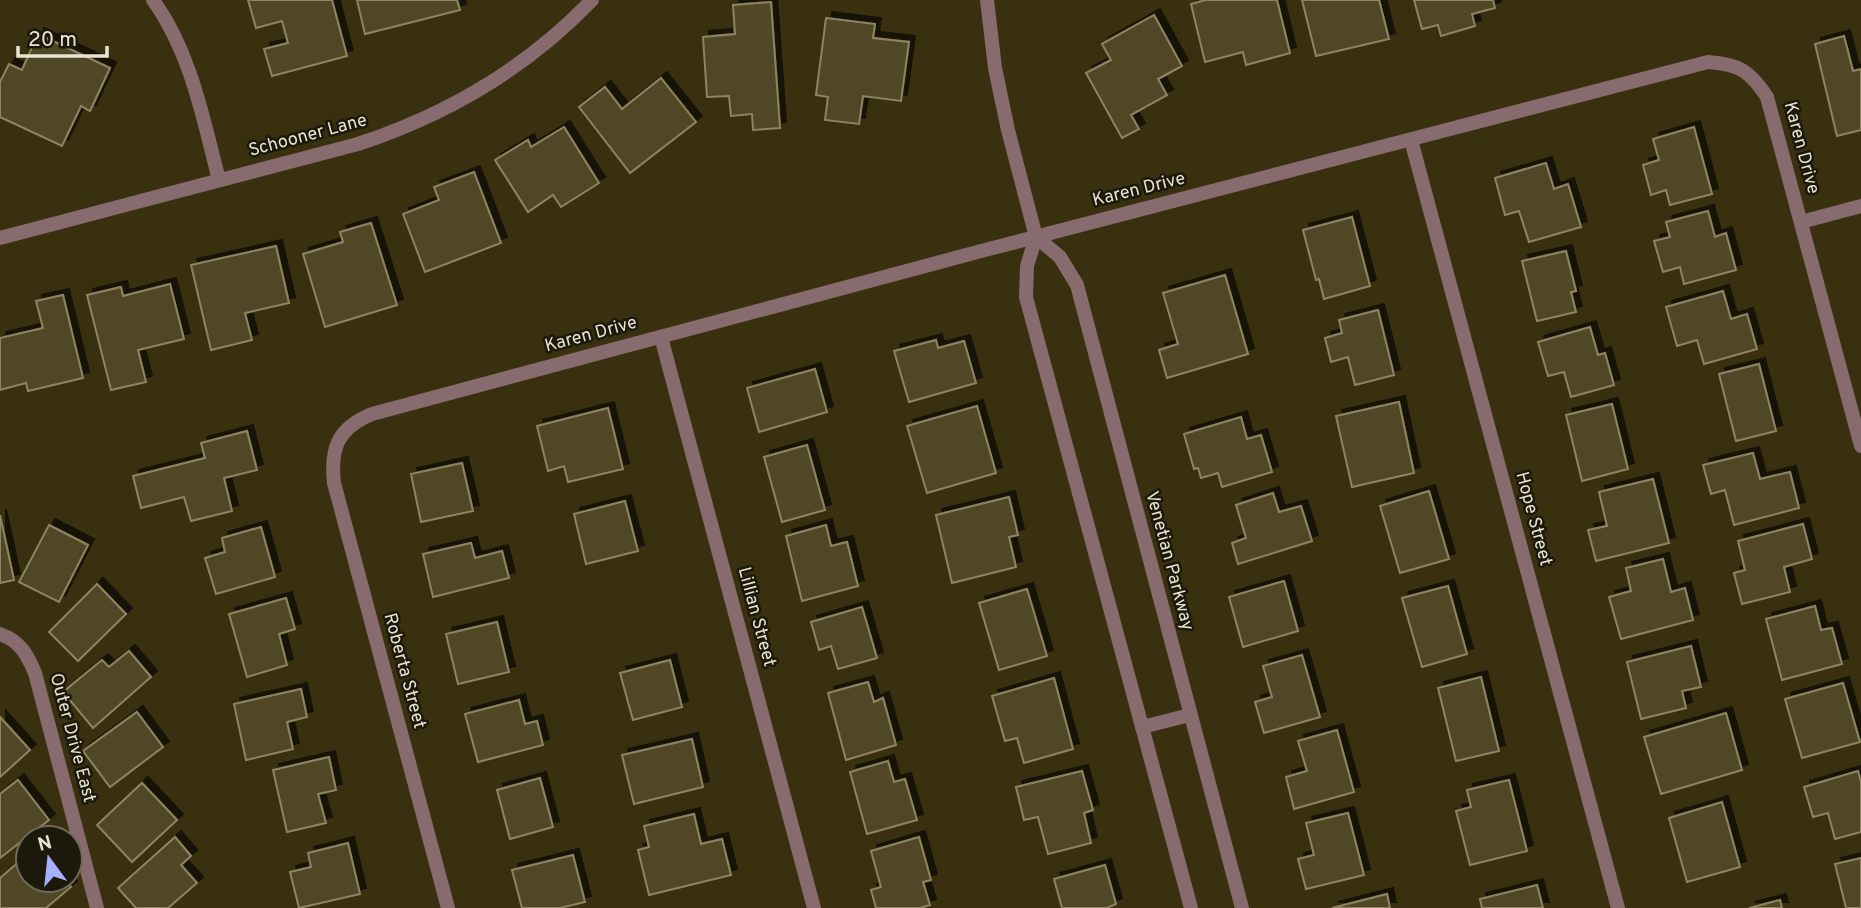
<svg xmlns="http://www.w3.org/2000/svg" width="1861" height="908" viewBox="0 0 1861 908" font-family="Overpass,sans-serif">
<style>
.building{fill:#504626;stroke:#8f8462;stroke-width:2;filter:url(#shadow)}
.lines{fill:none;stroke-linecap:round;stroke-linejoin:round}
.street{stroke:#876b6e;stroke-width:14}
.labels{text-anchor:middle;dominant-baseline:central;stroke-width:5;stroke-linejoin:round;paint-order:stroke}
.street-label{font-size:18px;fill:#e9e3d1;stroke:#1c180b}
</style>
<defs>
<filter id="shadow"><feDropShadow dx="6" dy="-6" stdDeviation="0" flood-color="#0009"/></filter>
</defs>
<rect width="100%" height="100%" fill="#393010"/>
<g class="building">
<path d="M 248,0 L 332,0 L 347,56 L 272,76 L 264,49 L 288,43 L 282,21 L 256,28 Z"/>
<path d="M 357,0 L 457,0 L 460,10 L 365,34 Z"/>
<path d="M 1206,0 L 1277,0 L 1290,53 L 1246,65 L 1243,52 L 1205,62 L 1191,4 Z"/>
<path d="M 1302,0 L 1379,0 L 1389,39 L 1316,56 Z"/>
<path d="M 1414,0 L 1493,0 L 1495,8 L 1472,14 L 1475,26 L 1441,36 L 1438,25 L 1422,29 Z"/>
<path d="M 771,2 L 780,128 L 753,130 L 752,114 L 731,116 L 729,96 L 707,97 L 703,37 L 735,34 L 733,5 Z"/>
<path d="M 1154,15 L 1182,66 L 1158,79 L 1167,95 L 1131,115 L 1139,129 L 1122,138 L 1086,73 L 1111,60 L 1102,44 Z"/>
<path d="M 826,18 L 875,24 L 873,38 L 909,42 L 901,101 L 863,96 L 859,124 L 825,120 L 828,97 L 816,95 Z"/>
<path d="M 38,34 L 110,68 L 90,111 L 81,106 L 62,146 L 0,117 L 0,82 L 9,64 L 22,70 Z"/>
<path d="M 1844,36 L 1853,71 L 1861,69 L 1861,130 L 1837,136 L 1815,44 Z"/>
<path d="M 661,78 L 696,122 L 630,173 L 579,107 L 605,87 L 622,109 Z"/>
<path d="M 564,127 L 599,183 L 561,207 L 553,195 L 528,212 L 495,160 L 528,140 L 531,147 Z"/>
<path d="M 1694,127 L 1712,194 L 1670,205 L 1666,190 L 1651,195 L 1643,165 L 1659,160 L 1653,139 Z"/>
<path d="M 1546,163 L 1554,189 L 1568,184 L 1581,227 L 1529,242 L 1519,211 L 1505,215 L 1495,178 Z"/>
<path d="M 474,172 L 501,243 L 425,272 L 403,214 L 439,200 L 434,187 Z"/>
<path d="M 1708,211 L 1715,237 L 1726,233 L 1736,270 L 1684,284 L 1680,267 L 1663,272 L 1654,241 L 1670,237 L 1666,222 Z"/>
<path d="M 1352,217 L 1370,286 L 1324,299 L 1319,279 L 1316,280 L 1303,230 Z"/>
<path d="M 371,223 L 397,305 L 325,327 L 303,254 L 343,242 L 340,232 Z"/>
<path d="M 276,246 L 289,303 L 245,313 L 252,340 L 211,350 L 191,265 Z"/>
<path d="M 1566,251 L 1576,291 L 1571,292 L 1576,312 L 1537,321 L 1522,261 Z"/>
<path d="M 1225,275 L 1248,354 L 1167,378 L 1159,350 L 1178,344 L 1163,293 Z"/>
<path d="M 170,284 L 184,339 L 138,350 L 146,382 L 111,390 L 87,295 L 121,287 L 123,296 Z"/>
<path d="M 1723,291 L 1731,319 L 1747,314 L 1757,349 L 1704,364 L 1697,340 L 1677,346 L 1666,307 Z"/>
<path d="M 63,295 L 83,378 L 28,391 L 26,383 L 0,390 L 0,338 L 43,328 L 36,301 Z"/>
<path d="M 1378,310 L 1394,375 L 1355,385 L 1348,357 L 1331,362 L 1325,338 L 1342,333 L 1339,320 Z"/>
<path d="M 1590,327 L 1598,355 L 1605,353 L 1614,385 L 1571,397 L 1564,372 L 1548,376 L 1538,342 Z"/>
<path d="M 936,340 L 938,348 L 964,341 L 976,383 L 909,402 L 894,351 Z"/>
<path d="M 1759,364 L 1776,431 L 1736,441 L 1719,374 Z"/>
<path d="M 815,369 L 827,412 L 759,432 L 747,388 Z"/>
<path d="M 1399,402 L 1414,473 L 1352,487 L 1336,416 Z"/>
<path d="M 1612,404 L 1628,469 L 1582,481 L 1566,415 Z"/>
<path d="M 977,406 L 996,473 L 927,493 L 907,426 Z"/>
<path d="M 608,408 L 623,469 L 568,482 L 564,466 L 548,471 L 537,426 Z"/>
<path d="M 1241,417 L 1247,439 L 1261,435 L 1272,472 L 1222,487 L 1218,473 L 1201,478 L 1198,468 L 1194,469 L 1184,434 Z"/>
<path d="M 247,431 L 257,470 L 224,478 L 232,511 L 191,521 L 184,497 L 141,508 L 133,476 L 205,458 L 201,443 Z"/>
<path d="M 807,445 L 825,510 L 782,522 L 764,457 Z"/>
<path d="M 1753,453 L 1760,479 L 1790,472 L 1799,508 L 1734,525 L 1725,490 L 1711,494 L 1703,465 Z"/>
<path d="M 462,463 L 473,511 L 421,522 L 411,474 Z"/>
<path d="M 1653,479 L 1669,543 L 1596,561 L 1588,530 L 1607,526 L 1599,492 Z"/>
<path d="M 1429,491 L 1449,559 L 1400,573 L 1380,506 Z"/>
<path d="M 1273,493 L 1279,512 L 1301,506 L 1312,541 L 1238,564 L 1232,543 L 1246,538 L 1236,505 Z"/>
<path d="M 1009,497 L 1018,535 L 1009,537 L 1016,567 L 952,583 L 936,515 Z"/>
<path d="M 625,501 L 638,551 L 586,564 L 574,514 Z"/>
<path d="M 0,515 L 14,580 L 0,583 Z"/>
<path d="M 1803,524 L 1812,559 L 1784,567 L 1790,592 L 1742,604 L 1734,573 L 1745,570 L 1738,541 Z"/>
<path d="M 49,525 L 88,545 L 59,602 L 19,582 Z"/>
<path d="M 826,525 L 831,546 L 847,542 L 858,586 L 802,601 L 786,536 Z"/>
<path d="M 261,527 L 275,577 L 216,594 L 205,558 L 225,552 L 222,538 Z"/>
<path d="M 471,543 L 475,558 L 502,551 L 509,578 L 433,597 L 423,554 Z"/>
<path d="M 1663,559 L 1671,592 L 1685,588 L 1693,620 L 1621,639 L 1609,597 L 1631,591 L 1626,568 Z"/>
<path d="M 1284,581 L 1298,631 L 1243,647 L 1229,597 Z"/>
<path d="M 97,584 L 126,614 L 78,661 L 49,632 Z"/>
<path d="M 1448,586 L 1467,654 L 1422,667 L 1402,598 Z"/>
<path d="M 1027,589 L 1047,656 L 999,670 L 979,603 Z"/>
<path d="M 286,598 L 295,629 L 279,634 L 287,665 L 247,677 L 229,614 Z"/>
<path d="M 1815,606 L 1821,630 L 1832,628 L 1842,664 L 1782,680 L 1766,619 Z"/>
<path d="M 862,607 L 877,658 L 838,669 L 831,646 L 819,650 L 811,622 Z"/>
<path d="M 497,622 L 509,672 L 458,684 L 446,634 Z"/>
<path d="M 1691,646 L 1701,687 L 1682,691 L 1686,708 L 1641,719 L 1627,662 Z"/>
<path d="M 129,651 L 151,677 L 93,728 L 63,692 L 102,660 L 109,667 Z"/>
<path d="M 1302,655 L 1320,717 L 1264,733 L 1255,702 L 1272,697 L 1263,666 Z"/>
<path d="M 670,660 L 682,707 L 633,720 L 620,673 Z"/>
<path d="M 1481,677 L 1499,751 L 1456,761 L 1438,688 Z"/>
<path d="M 1054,678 L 1073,749 L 1024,763 L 1017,738 L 1005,741 L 992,696 Z"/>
<path d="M 868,682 L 874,702 L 883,698 L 896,745 L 846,760 L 828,693 Z"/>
<path d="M 1843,683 L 1860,742 L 1802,758 L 1785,699 Z"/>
<path d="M 301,689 L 307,717 L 287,722 L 293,749 L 246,760 L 234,704 Z"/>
<path d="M 519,700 L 525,724 L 537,721 L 543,745 L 478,762 L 465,714 Z"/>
<path d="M 137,712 L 163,747 L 110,787 L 83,751 Z"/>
<path d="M 1726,713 L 1742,770 L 1661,794 L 1644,737 Z"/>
<path d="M 0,717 L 30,750 L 0,777 Z"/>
<path d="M 1337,730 L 1354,792 L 1294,809 L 1286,777 L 1307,771 L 1298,741 Z"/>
<path d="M 692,739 L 703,787 L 634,804 L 622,755 Z"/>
<path d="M 329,757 L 336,790 L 318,794 L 326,823 L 287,832 L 273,770 Z"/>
<path d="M 888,761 L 894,782 L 905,779 L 917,820 L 867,834 L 850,772 Z"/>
<path d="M 1082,771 L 1093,810 L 1084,813 L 1091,843 L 1048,854 L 1038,817 L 1024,820 L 1016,787 Z"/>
<path d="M 1858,771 L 1861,782 L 1861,832 L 1835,839 L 1828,813 L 1813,817 L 1804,787 Z"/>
<path d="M 540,778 L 553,827 L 510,839 L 497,790 Z"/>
<path d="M 18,780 L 49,820 L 0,858 L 0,794 Z"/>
<path d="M 1509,780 L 1527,851 L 1470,865 L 1456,811 L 1471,807 L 1467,790 Z"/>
<path d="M 142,783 L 177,820 L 132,862 L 97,825 Z"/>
<path d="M 1722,802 L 1740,867 L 1687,882 L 1669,818 Z"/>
<path d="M 1348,813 L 1364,875 L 1306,889 L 1298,859 L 1314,855 L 1306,823 Z"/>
<path d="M 694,814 L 701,844 L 722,839 L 731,875 L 649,895 L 638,850 L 649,847 L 644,826 Z"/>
<path d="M 175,837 L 191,856 L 181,865 L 197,883 L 168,908 L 136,908 L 118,888 Z"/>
<path d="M 919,837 L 931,880 L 923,882 L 930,905 L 920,908 L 876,908 L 871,890 L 881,887 L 871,851 Z"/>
<path d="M 348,843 L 360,894 L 299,908 L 290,872 L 311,867 L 308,853 Z"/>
<path d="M 28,854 L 28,880 L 65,880 L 71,887 L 46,908 L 0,908 L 0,878 Z"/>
<path d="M 573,855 L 585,902 L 560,908 L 522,908 L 512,870 Z"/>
<path d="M 1861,858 L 1861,908 L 1846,908 L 1835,864 Z"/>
<path d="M 1105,865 L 1116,904 L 1107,908 L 1062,908 L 1054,879 Z"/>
<path d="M 1537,885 L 1543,908 L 1482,908 L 1480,899 Z"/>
<path d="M 1387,894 L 1390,908 L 1332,908 Z"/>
<path d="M 1780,900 L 1782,908 L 1749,908 Z"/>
</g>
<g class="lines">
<g class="street">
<path d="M 153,0 C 191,53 203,118 219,180"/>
<path d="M 987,0 L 995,68 L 1008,130 L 1036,237 L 1027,266 L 1026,297 L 1191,908"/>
<path d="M 1411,140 L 1618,908"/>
<path d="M 1801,222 L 1861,206"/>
<path d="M 1036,237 L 1060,257 L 1077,285 L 1242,908"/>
<path d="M 0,238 L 358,144 C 446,115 527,68 592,0"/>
<path d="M 661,337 L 814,908"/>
<path d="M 0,634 C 20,641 27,654 35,673 L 97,908"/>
<path d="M 1142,727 L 1190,715"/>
<path d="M 448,908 L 334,483 C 330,448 338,428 372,414 L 985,250 L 1708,62 C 1739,64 1750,71 1767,97 L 1861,446"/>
</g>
</g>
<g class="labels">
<g class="street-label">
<text transform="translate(308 136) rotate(-15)">Schooner Lane</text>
<text transform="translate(1801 148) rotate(75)">Karen Drive</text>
<text transform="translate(1139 190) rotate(-14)">Karen Drive</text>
<text transform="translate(591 335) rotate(-15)">Karen Drive</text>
<text transform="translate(1533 519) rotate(75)">Hope Street</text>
<text transform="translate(1169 561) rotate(75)">Venetian Parkway</text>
<text transform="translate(756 617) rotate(75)">Lillian Street</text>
<text transform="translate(404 671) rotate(75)">Roberta Street</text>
<text transform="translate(72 738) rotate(75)">Outer Drive East</text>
</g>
</g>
<g transform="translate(49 859) rotate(345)"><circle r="33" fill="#1c180b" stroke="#6e695a" stroke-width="2"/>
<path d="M0-5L12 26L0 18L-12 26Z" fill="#a7b0fc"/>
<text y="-10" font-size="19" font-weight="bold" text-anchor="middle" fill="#e9e3d1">N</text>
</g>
<path d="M18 46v10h89v-10" fill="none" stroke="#e9e3d1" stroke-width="3.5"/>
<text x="28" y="46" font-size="21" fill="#e9e3d1" stroke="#1c180b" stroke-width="5" paint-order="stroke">20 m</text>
</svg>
